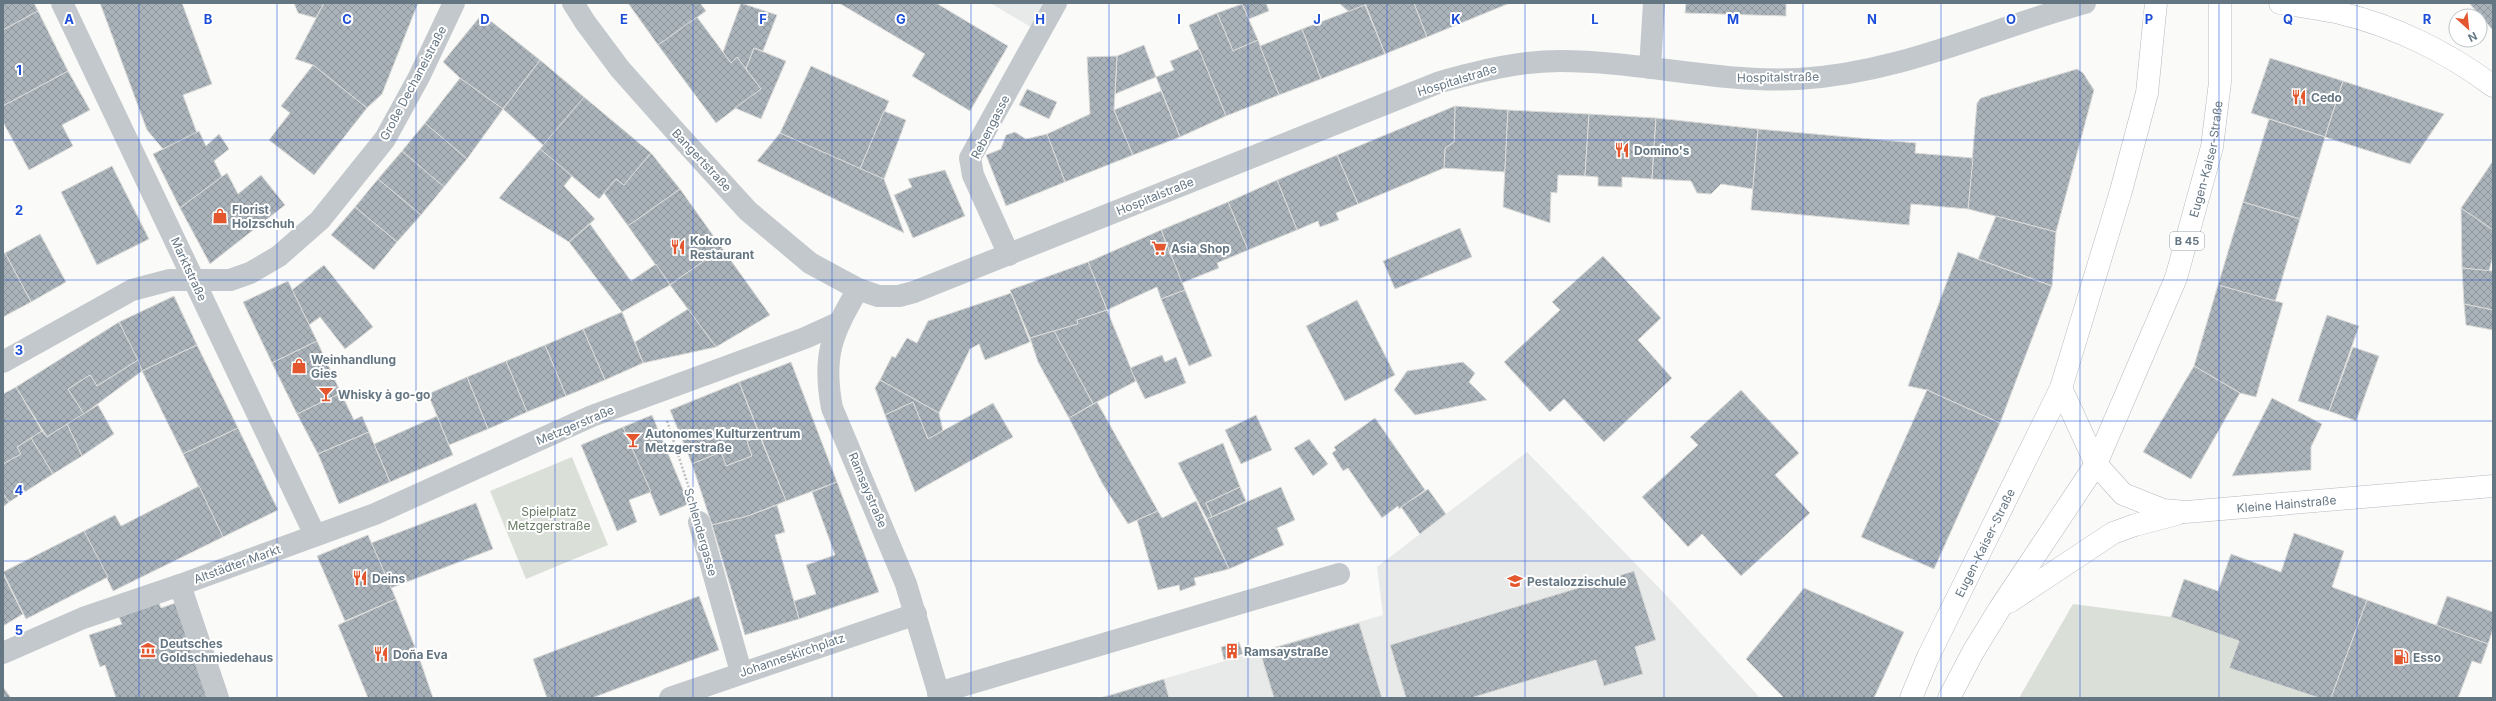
<svg xmlns="http://www.w3.org/2000/svg" width="2496" height="701" viewBox="0 0 2496 701" font-family="Inter,sans-serif">
<style>
.built{fill:#e8e9e9}
.green{fill:#dadfd7}
.building{fill:url(#building-cross-hatch);stroke:#dcdcda}
.lines{fill:none;stroke-linecap:round;stroke-linejoin:round}
.major-casing{stroke:#b5babe;stroke-width:23}
.path{stroke:#bbbfc2;stroke-width:2.5;stroke-dasharray:2 2;stroke-linecap:butt}
.minor{stroke:#c3c8cc;stroke-width:22}
.major{stroke:#fff;stroke-width:22}
.grid{fill:none;stroke:#1d4ed8;stroke-width:1;stroke-opacity:0.55}
.labels{text-anchor:middle;dominant-baseline:central;stroke-width:4;stroke-linejoin:round;paint-order:stroke}
.shield{fill:#fff;stroke:#939fa8;stroke-width:1}
.shield-label{font-size:11px;font-weight:bold;fill:#657683}
.street-label{font-size:12px;fill:#657683;stroke:#fff}
.poi-label{font-size:12px;font-weight:bold;fill:#657683;stroke:#fff;text-anchor:start}
.park-label{font-size:12px;fill:#687a64;stroke:#fff}
.grid-label{font-size:13px;text-anchor:middle;font-weight:bold;fill:#1d4ed8;stroke:#fff;stroke-width:4;stroke-linejoin:round;paint-order:stroke}
</style>
<defs>
<pattern id="building-cross-hatch" width="8" height="8" patternUnits="userSpaceOnUse"><rect width="8" height="8" fill="#aab3b9"/><path d="M0 0l8 8M0 8l8-8" fill="none" stroke="#8e969c"/></pattern>
</defs>
<rect width="100%" height="100%" fill="#fafaf8"/>
<g class="built">
<path d="M 990,3 L 1044,3 L 1031,27 Z"/>
<path d="M 1527,452 L 1665,594 L 1760,698 L 1098,698 L 1383,615 L 1377,567 Z"/>
</g>
<g class="green">
<path d="M 572,457 L 608,545 L 526,579 L 490,491 Z"/>
<path d="M 2073,604 L 2171,617 L 2239,641 L 2230,667 L 2319,698 L 2019,698 Z"/>
</g>
<g class="building">
<path d="M 3,3 L 34,3 L 38,11 L 3,30 Z"/>
<path d="M 100,3 L 182,3 L 212,84 L 183,95 L 197,133 L 163,149 L 147,130 Z"/>
<path d="M 294,3 L 324,3 L 316,18 L 298,13 Z"/>
<path d="M 324,3 L 418,3 L 382,94 L 367,108 L 313,65 L 295,59 Z"/>
<path d="M 628,3 L 700,3 L 706,11 L 658,45 Z"/>
<path d="M 741,3 L 777,15 L 763,51 L 754,48 L 746,69 L 737,57 L 731,63 L 723,52 Z"/>
<path d="M 839,3 L 936,3 L 1008,46 L 970,111 L 912,76 L 925,54 Z"/>
<path d="M 1245,3 L 1266,3 L 1269,11 L 1249,19 L 1242,4 Z"/>
<path d="M 1339,3 L 1365,3 L 1365,5 L 1349,12 Z"/>
<path d="M 1365,3 L 1414,3 L 1427,37 L 1385,54 Z"/>
<path d="M 1414,3 L 1510,3 L 1427,37 Z"/>
<path d="M 1686,3 L 1786,3 L 1786,16 L 1685,13 Z"/>
<path d="M 2469,3 L 2493,3 L 2493,30 Z"/>
<path d="M 1242,4 L 1258,40 L 1233,51 L 1217,13 Z"/>
<path d="M 1365,5 L 1385,54 L 1321,79 L 1302,29 Z"/>
<path d="M 38,11 L 68,71 L 3,106 L 3,30 Z"/>
<path d="M 1217,13 L 1233,51 L 1258,40 L 1279,95 L 1226,116 L 1189,25 Z"/>
<path d="M 482,14 L 540,60 L 503,109 L 460,78 L 443,62 Z"/>
<path d="M 697,17 L 731,63 L 737,57 L 761,89 L 716,123 L 658,45 Z"/>
<path d="M 1302,29 L 1321,79 L 1279,95 L 1260,46 Z"/>
<path d="M 1144,45 L 1156,77 L 1115,94 L 1117,56 Z"/>
<path d="M 754,48 L 786,61 L 761,119 L 735,108 L 761,89 L 746,69 Z"/>
<path d="M 1199,49 L 1226,116 L 1180,137 L 1156,77 L 1174,70 L 1170,61 Z"/>
<path d="M 1117,56 L 1114,110 L 1133,155 L 1065,182 L 1047,134 L 1090,114 L 1087,57 Z"/>
<path d="M 2270,58 L 2343,81 L 2325,137 L 2251,113 Z"/>
<path d="M 540,60 L 584,97 L 544,146 L 503,109 Z"/>
<path d="M 313,65 L 367,108 L 314,175 L 269,140 L 290,113 L 281,106 Z"/>
<path d="M 811,66 L 889,101 L 860,169 L 780,133 Z"/>
<path d="M 2077,69 L 2083,73 L 2094,90 L 2056,232 L 1968,209 L 1977,103 L 1981,98 Z"/>
<path d="M 68,71 L 90,110 L 62,125 L 73,146 L 29,170 L 3,122 L 3,106 Z"/>
<path d="M 460,78 L 503,109 L 467,159 L 425,123 Z"/>
<path d="M 2343,81 L 2444,114 L 2410,164 L 2325,137 Z"/>
<path d="M 1027,89 L 1057,102 L 1049,119 L 1019,105 Z"/>
<path d="M 1161,91 L 1180,137 L 1133,155 L 1114,110 Z"/>
<path d="M 584,97 L 651,153 L 624,185 L 616,179 L 599,199 L 540,149 Z"/>
<path d="M 1455,106 L 1508,110 L 1505,172 L 1444,168 L 1445,148 L 1454,142 Z"/>
<path d="M 1455,106 L 1454,142 L 1445,148 L 1444,168 L 1358,204 L 1337,155 Z"/>
<path d="M 1508,110 L 1589,114 L 1585,176 L 1558,175 L 1557,193 L 1551,192 L 1550,223 L 1503,207 Z"/>
<path d="M 884,111 L 906,120 L 884,179 L 860,169 Z"/>
<path d="M 1589,114 L 1656,118 L 1652,179 L 1622,177 L 1622,187 L 1598,186 L 1598,177 L 1585,176 Z"/>
<path d="M 1656,118 L 1758,129 L 1753,189 L 1721,184 L 1711,194 L 1697,193 L 1691,181 L 1652,179 Z"/>
<path d="M 2269,119 L 2325,137 L 2300,219 L 2243,202 Z"/>
<path d="M 425,123 L 467,159 L 444,187 L 402,151 Z"/>
<path d="M 1758,129 L 1916,143 L 1915,153 L 1973,158 L 1968,209 L 1911,204 L 1909,225 L 1751,210 Z"/>
<path d="M 199,131 L 206,146 L 219,134 L 229,149 L 214,161 L 222,177 L 180,208 L 153,154 Z"/>
<path d="M 1015,132 L 1026,139 L 1047,134 L 1065,182 L 1006,206 L 986,155 L 1001,149 L 1006,135 Z"/>
<path d="M 780,133 L 884,179 L 904,233 L 757,161 Z"/>
<path d="M 540,149 L 572,176 L 564,186 L 595,219 L 569,242 L 499,198 Z"/>
<path d="M 402,151 L 444,187 L 421,215 L 378,179 Z"/>
<path d="M 651,153 L 680,189 L 628,226 L 604,193 L 616,179 L 624,185 Z"/>
<path d="M 1337,155 L 1358,204 L 1336,213 L 1339,220 L 1320,227 L 1318,221 L 1297,230 L 1277,180 Z"/>
<path d="M 2493,161 L 2493,230 L 2461,208 Z"/>
<path d="M 112,166 L 149,239 L 97,265 L 61,192 Z"/>
<path d="M 945,170 L 965,216 L 913,238 L 894,195 L 912,187 L 908,179 Z"/>
<path d="M 227,173 L 238,194 L 261,175 L 285,205 L 210,264 L 180,208 Z"/>
<path d="M 378,179 L 421,215 L 397,242 L 355,207 Z"/>
<path d="M 1277,180 L 1297,230 L 1248,250 L 1228,202 Z"/>
<path d="M 680,189 L 722,248 L 670,285 L 628,226 Z"/>
<path d="M 1228,202 L 1248,250 L 1217,263 L 1219,268 L 1182,283 L 1161,230 Z"/>
<path d="M 2243,202 L 2300,219 L 2275,302 L 2218,285 Z"/>
<path d="M 355,207 L 397,242 L 374,270 L 331,235 Z"/>
<path d="M 2461,208 L 2493,230 L 2493,256 L 2489,271 L 2462,268 Z"/>
<path d="M 1996,216 L 2056,232 L 2052,286 L 1978,259 Z"/>
<path d="M 590,224 L 631,281 L 656,264 L 670,285 L 622,312 L 569,242 Z"/>
<path d="M 1460,228 L 1472,257 L 1395,289 L 1383,261 Z"/>
<path d="M 1161,230 L 1185,290 L 1161,299 L 1157,287 L 1107,310 L 1088,262 Z"/>
<path d="M 40,234 L 66,282 L 31,302 L 5,253 Z"/>
<path d="M 722,248 L 770,315 L 716,347 L 670,285 Z"/>
<path d="M 1958,252 L 2052,286 L 2000,423 L 1927,390 L 1908,386 Z"/>
<path d="M 5,253 L 31,302 L 3,317 L 3,254 Z"/>
<path d="M 1603,256 L 1661,318 L 1638,340 L 1672,378 L 1604,442 L 1564,399 L 1550,412 L 1504,362 L 1560,310 L 1552,302 Z"/>
<path d="M 1088,262 L 1107,310 L 1077,320 L 1078,324 L 1030,338 L 1010,290 Z"/>
<path d="M 324,265 L 373,327 L 345,349 L 320,317 L 309,325 L 292,290 Z"/>
<path d="M 2462,268 L 2493,271 L 2493,310 L 2464,304 Z"/>
<path d="M 288,281 L 317,341 L 272,363 L 243,302 Z"/>
<path d="M 2218,285 L 2283,303 L 2256,397 L 2240,393 L 2194,366 Z"/>
<path d="M 1185,290 L 1212,356 L 1189,366 L 1161,299 Z"/>
<path d="M 1011,293 L 1030,342 L 985,360 L 979,344 L 970,349 L 939,413 L 880,380 L 892,356 L 895,358 L 907,338 L 917,343 L 928,321 Z"/>
<path d="M 174,296 L 197,345 L 142,371 L 119,322 Z"/>
<path d="M 1357,300 L 1395,375 L 1345,401 L 1306,326 Z"/>
<path d="M 2464,304 L 2493,310 L 2493,330 L 2466,325 Z"/>
<path d="M 688,309 L 716,347 L 643,363 L 635,342 Z"/>
<path d="M 1107,310 L 1136,381 L 1093,404 L 1054,331 L 1078,324 L 1077,320 Z"/>
<path d="M 622,312 L 643,363 L 605,380 L 583,329 Z"/>
<path d="M 2327,315 L 2359,326 L 2329,411 L 2298,401 Z"/>
<path d="M 119,322 L 138,360 L 97,386 L 90,375 L 68,389 L 84,414 L 47,437 L 16,387 Z"/>
<path d="M 583,329 L 605,380 L 566,396 L 545,345 Z"/>
<path d="M 1054,331 L 1093,404 L 1069,418 L 1038,362 L 1030,338 Z"/>
<path d="M 317,341 L 341,393 L 297,414 L 272,363 Z"/>
<path d="M 197,345 L 238,428 L 183,454 L 142,371 Z"/>
<path d="M 545,345 L 566,396 L 527,412 L 506,361 Z"/>
<path d="M 2353,347 L 2379,356 L 2356,421 L 2329,411 Z"/>
<path d="M 1162,355 L 1165,362 L 1176,357 L 1186,383 L 1145,399 L 1130,368 Z"/>
<path d="M 138,360 L 142,371 L 84,414 L 68,389 L 90,375 L 97,386 Z"/>
<path d="M 506,361 L 527,412 L 488,429 L 467,377 Z"/>
<path d="M 791,362 L 837,482 L 786,501 L 739,382 Z"/>
<path d="M 1463,362 L 1475,373 L 1469,382 L 1487,400 L 1415,415 L 1394,390 L 1407,371 Z"/>
<path d="M 2194,366 L 2240,393 L 2191,479 L 2143,452 Z"/>
<path d="M 467,377 L 488,429 L 449,445 L 428,394 Z"/>
<path d="M 880,380 L 939,413 L 943,431 L 928,439 L 913,402 L 885,415 L 875,388 Z"/>
<path d="M 739,382 L 760,437 L 747,441 L 752,456 L 726,466 L 721,452 L 692,464 L 670,410 Z"/>
<path d="M 16,387 L 42,431 L 17,447 L 21,454 L 3,464 L 3,394 Z"/>
<path d="M 1741,390 L 1799,453 L 1775,475 L 1810,513 L 1741,576 L 1702,534 L 1688,547 L 1642,497 L 1698,445 L 1690,437 Z"/>
<path d="M 1927,390 L 2000,423 L 1934,569 L 1861,537 Z"/>
<path d="M 341,393 L 354,420 L 362,416 L 369,432 L 318,454 L 297,414 Z"/>
<path d="M 2272,398 L 2322,424 L 2311,447 L 2311,470 L 2232,476 Z"/>
<path d="M 913,402 L 928,439 L 993,403 L 1013,437 L 915,492 L 885,415 Z"/>
<path d="M 1097,402 L 1158,511 L 1128,524 L 1102,483 L 1069,418 Z"/>
<path d="M 98,405 L 114,434 L 82,456 L 67,424 Z"/>
<path d="M 652,415 L 689,504 L 660,516 L 623,427 Z"/>
<path d="M 1256,415 L 1272,450 L 1241,464 L 1225,430 Z"/>
<path d="M 437,416 L 453,455 L 390,482 L 374,444 Z"/>
<path d="M 1375,418 L 1425,490 L 1399,509 L 1398,506 L 1382,518 L 1348,468 L 1343,471 L 1332,453 L 1336,450 L 1334,447 Z"/>
<path d="M 67,424 L 82,456 L 53,474 L 31,438 L 42,431 L 47,437 Z"/>
<path d="M 623,427 L 651,492 L 629,500 L 637,522 L 617,531 L 581,445 Z"/>
<path d="M 238,428 L 278,510 L 223,537 L 183,454 Z"/>
<path d="M 369,432 L 390,482 L 339,504 L 318,454 Z"/>
<path d="M 760,437 L 786,501 L 748,516 L 712,525 L 692,464 L 721,452 L 726,466 L 752,456 L 747,441 Z"/>
<path d="M 31,438 L 53,474 L 9,502 L 3,494 L 3,464 L 21,454 L 17,447 Z"/>
<path d="M 1309,439 L 1328,464 L 1313,476 L 1294,448 Z"/>
<path d="M 1223,443 L 1240,487 L 1206,503 L 1212,517 L 1207,519 L 1178,463 Z"/>
<path d="M 837,482 L 879,592 L 799,619 L 794,601 L 816,594 L 806,565 L 835,555 L 812,492 Z"/>
<path d="M 199,486 L 223,537 L 113,591 L 84,531 L 115,515 L 121,526 Z"/>
<path d="M 1240,487 L 1246,501 L 1212,517 L 1206,503 Z"/>
<path d="M 1281,487 L 1295,520 L 1277,528 L 1284,545 L 1229,569 L 1207,519 Z"/>
<path d="M 1428,489 L 1446,514 L 1420,534 L 1401,507 Z"/>
<path d="M 3,494 L 9,502 L 3,507 Z"/>
<path d="M 1196,501 L 1229,569 L 1194,578 L 1196,585 L 1180,591 L 1179,585 L 1158,590 L 1137,520 L 1158,511 L 1162,518 Z"/>
<path d="M 476,503 L 493,549 L 391,588 L 371,543 Z"/>
<path d="M 777,505 L 785,532 L 775,535 L 799,619 L 745,635 L 712,525 L 748,516 Z"/>
<path d="M 84,531 L 108,577 L 26,619 L 3,572 Z"/>
<path d="M 2294,533 L 2344,551 L 2332,587 L 2367,600 L 2331,698 L 2319,698 L 2229,668 L 2239,641 L 2171,617 L 2184,579 L 2218,591 L 2231,554 L 2281,572 Z"/>
<path d="M 368,535 L 396,599 L 345,621 L 317,556 Z"/>
<path d="M 1634,571 L 1656,640 L 1635,647 L 1643,674 L 1604,686 L 1596,660 L 1471,698 L 1406,698 L 1390,645 Z"/>
<path d="M 3,574 L 23,614 L 3,626 Z"/>
<path d="M 1804,588 L 1904,632 L 1874,698 L 1784,698 L 1746,659 Z"/>
<path d="M 699,596 L 719,650 L 592,698 L 547,698 L 533,659 Z"/>
<path d="M 2447,596 L 2493,612 L 2493,629 L 2488,644 L 2436,626 Z"/>
<path d="M 396,599 L 420,660 L 433,698 L 368,698 L 338,625 Z"/>
<path d="M 184,600 L 218,698 L 116,698 L 105,665 L 100,667 L 89,635 L 122,624 L 119,617 L 159,603 L 161,608 Z"/>
<path d="M 2367,600 L 2488,644 L 2481,664 L 2472,661 L 2458,698 L 2331,698 Z"/>
<path d="M 1359,623 L 1382,698 L 1274,698 L 1260,652 Z"/>
<path d="M 1239,642 L 1243,654 L 1224,660 L 1221,647 Z"/>
<path d="M 1164,679 L 1169,698 L 1101,698 Z"/>
<path d="M 3,687 L 11,698 L 3,698 Z"/>
</g>
<g class="lines">
<g class="major-casing">
<g id="major">
<path d="M 2280,3 C 2300,6 2321,9 2340,13 C 2395,26 2449,53 2493,86"/>
<path id="s1" d="M 2061,388 L 2096,464 L 2123,494 L 2163,510 L 2186,512 L 2493,486"/>
<path d="M 2009,602 L 2113,533 L 2135,525 L 2177,514"/>
<path id="s2" d="M 1911,698 L 1928,657 L 2061,388 L 2121,191 L 2147,93 L 2156,3"/>
<path id="s3" d="M 1949,698 L 1973,652 L 2000,608 L 2096,464 L 2176,278 L 2212,147 L 2220,82 L 2220,3"/>
</g>
</g>
<path class="path" d="M 667,421 L 691,494"/>
<g class="minor">
<path d="M 62,3 L 315,535"/>
<path d="M 573,3 L 585,22 L 620,69 L 676,132 L 748,211 L 810,263 L 858,289 L 878,296 L 899,296 L 914,292 L 1440,82 C 1480,71 1519,61 1560,61 C 1640,61 1718,83 1798,79 C 1901,73 1987,30 2085,3"/>
<path d="M 1650,68 L 1654,3"/>
<path d="M 1009,255 L 973,175 L 970,158 L 1056,3"/>
<path d="M 858,289 C 832,334 822,355 832,408 L 906,584 L 940,698"/>
<path d="M 3,362 L 132,290 L 170,280 L 230,280 L 250,273 L 279,256 L 320,220 L 385,139 L 419,77 L 454,3"/>
<path d="M 699,522 L 741,672"/>
<path d="M 3,653 L 83,618 L 180,585"/>
<path d="M 938,693 L 1339,574"/>
<path d="M 218,698 L 180,585 L 375,514 L 592,416 L 805,338 L 838,323"/>
<path d="M 670,698 L 916,614"/>
</g>
<use href="#major" class="major"/>
</g>
<path class="grid" d="M 139,3 L 139,698M 277,3 L 277,698M 416,3 L 416,698M 555,3 L 555,698M 693,3 L 693,698M 832,3 L 832,698M 971,3 L 971,698M 1109,3 L 1109,698M 1248,3 L 1248,698M 1387,3 L 1387,698M 1525,3 L 1525,698M 1664,3 L 1664,698M 1803,3 L 1803,698M 1941,3 L 1941,698M 2080,3 L 2080,698M 2219,3 L 2219,698M 2357,3 L 2357,698M 3,140 L 2493,140M 3,280 L 2493,280M 3,421 L 2493,421M 3,561 L 2493,561"/>
<defs>
<g id="restaurant-bare" transform="scale(1.2)"><path d="M-5-6h1v4h1v-4h1v4h1v-4h1v5L-1.5 .5V6h-2V.5L-5-1ZM5-6V6H3V1.5H1.5Q1.5-4 5-6Z" fill="#e4572e" stroke="#fff" stroke-width="2.5" paint-order="stroke"/></g>
<g id="shop-bare" transform="scale(1.2)"><path d="M-5-2.5h2.3a2.7 3.5 0 0 1 5.4 0H5L5.5 6h-11ZM-1.5-2.5h3a1.5 2.3 0 0 0-3 0Z" fill="#e4572e" stroke="#fff" stroke-width="2.5" paint-order="stroke"/></g>
<g id="supermarket-bare" transform="scale(1.2)"><path d="M-6-5.5h2.5l.6 2H6L4.5 2H-2.5L-4.4-4H-6ZM-1.5 3.2a1.3 1.3 0 1 0 .1 0ZM3 3.2a1.3 1.3 0 1 0 .1 0Z" fill="#e4572e" stroke="#fff" stroke-width="2.5" paint-order="stroke"/></g>
<g id="bar-bare" transform="scale(1.2)"><path d="M-6-5H6L.8 .8V4.5H3.5V6h-7V4.5H-.8V.8Z" fill="#e4572e" stroke="#fff" stroke-width="2.5" paint-order="stroke"/></g>
<g id="school-bare" transform="scale(1.2)"><path d="M0-5L7-2L0 1L-7-2ZM-4 1L0 2.5L4 1V4Q0 6-4 4Z" fill="#e4572e" stroke="#fff" stroke-width="2.5" paint-order="stroke"/></g>
<g id="museum-bare" transform="scale(1.2)"><path d="M0-6L6-3V-2H-6V-3ZM-5-1h2V3h-2ZM-1-1h2V3h-2ZM3-1h2V3H3ZM-6 4H6V6H-6Z" fill="#e4572e" stroke="#fff" stroke-width="2.5" paint-order="stroke"/></g>
<g id="building-bare" transform="scale(1.2)"><path d="M-4-6H4V6H1V3H-1V6H-4ZM-2.5-4.3h1.7v1.8h-1.7ZM.8-4.3h1.7v1.8H.8ZM-2.5-1h1.7V.8h-1.7ZM.8-1h1.7V.8H.8Z" fill="#e4572e" stroke="#fff" stroke-width="2.5" paint-order="stroke"/></g>
<g id="fuel-bare" transform="scale(1.2)"><path d="M-5.5-6h7V0h2V4h1.3V-2.5L3-4.5l.8-.8L6-3V5H2.5V1h-1V6h-7ZM-4.2-4.7v3.2H.2V-4.7Z" fill="#e4572e" stroke="#fff" stroke-width="2.5" paint-order="stroke"/></g>
</defs>
<g fill-rule="evenodd">
<use href="#restaurant-bare" x="2299" y="97"/>
<use href="#restaurant-bare" x="1622" y="150"/>
<use href="#shop-bare" x="220" y="216"/>
<use href="#restaurant-bare" x="678" y="247"/>
<use href="#supermarket-bare" x="1159" y="248"/>
<use href="#shop-bare" x="299" y="366"/>
<use href="#bar-bare" x="326" y="394"/>
<use href="#bar-bare" x="633" y="440"/>
<use href="#restaurant-bare" x="360" y="578"/>
<use href="#school-bare" x="1515" y="581"/>
<use href="#museum-bare" x="148" y="650"/>
<use href="#building-bare" x="1232" y="651"/>
<use href="#restaurant-bare" x="381" y="654"/>
<use href="#fuel-bare" x="2401" y="657"/>
</g>
<g class="labels">
<rect class="shield" x="2170" y="232" width="34" height="18" rx="3"/>
<g class="shield-label">
<text x="2187" y="241">B 45</text>
</g>
<g class="street-label">
<text transform="translate(1778 77) rotate(-1)">Hospitalstraße</text>
<text transform="translate(1457 80) rotate(-17)">Hospitalstraße</text>
<text transform="translate(413 83) rotate(-62)">Große Dechaneistraße</text>
<text transform="translate(990 127) rotate(-63)">Rebengasse</text>
<text stroke="none"><textPath href="#s3" startOffset="602">Eugen-Kaiser-Straße</textPath></text>
<text transform="translate(702 160) rotate(47)">Bangertstraße</text>
<text transform="translate(1155 196) rotate(-22)">Hospitalstraße</text>
<text transform="translate(189 269) rotate(65)">Marktstraße</text>
<text transform="translate(575 425) rotate(-23)">Metzgerstraße</text>
<text transform="translate(868 490) rotate(67)">Ramsaystraße</text>
<text stroke="none"><textPath href="#s1" startOffset="291">Kleine Hainstraße</textPath></text>
<text transform="translate(701 532) rotate(74)">Schlendergasse</text>
<text stroke="none"><textPath href="#s2" startOffset="172">Eugen-Kaiser-Straße</textPath></text>
<text transform="translate(237 564) rotate(-20)">Altstädter Markt</text>
<text transform="translate(792 655) rotate(-19)">Johanneskirchplatz</text>
</g>
<g class="poi-label">
<text x="2311" y="97">Cedo</text>
<text x="1634" y="150">Domino's</text>
<text x="232" y="209">Florist<tspan x="232" dy="14">Holzschuh</tspan></text>
<text x="690" y="240">Kokoro<tspan x="690" dy="14">Restaurant</tspan></text>
<text x="1171" y="248">Asia Shop</text>
<text x="311" y="359">Weinhandlung<tspan x="311" dy="14">Gies</tspan></text>
<text x="338" y="394">Whisky à go-go</text>
<text x="645" y="433">Autonomes Kulturzentrum<tspan x="645" dy="14">Metzgerstraße</tspan></text>
<text x="372" y="578">Deins</text>
<text x="1527" y="581">Pestalozzischule</text>
<text x="160" y="643">Deutsches<tspan x="160" dy="14">Goldschmiedehaus</tspan></text>
<text x="1244" y="651">Ramsaystraße</text>
<text x="393" y="654">Doña Eva</text>
<text x="2413" y="657">Esso</text>
</g>
<g class="park-label">
<text x="549" y="511">Spielplatz<tspan x="549" dy="14">Metzgerstraße</tspan></text>
</g>
</g>
<g class="grid-label">
<text x="69" y="24">A</text>
<text x="208" y="24">B</text>
<text x="347" y="24">C</text>
<text x="485" y="24">D</text>
<text x="624" y="24">E</text>
<text x="763" y="24">F</text>
<text x="901" y="24">G</text>
<text x="1040" y="24">H</text>
<text x="1179" y="24">I</text>
<text x="1317" y="24">J</text>
<text x="1456" y="24">K</text>
<text x="1595" y="24">L</text>
<text x="1733" y="24">M</text>
<text x="1872" y="24">N</text>
<text x="2011" y="24">O</text>
<text x="2149" y="24">P</text>
<text x="2288" y="24">Q</text>
<text x="2427" y="24">R</text>
<text x="19" y="75">1</text>
<text x="19" y="215">2</text>
<text x="19" y="355">3</text>
<text x="19" y="495">4</text>
<text x="19" y="635">5</text>
</g>
<rect width="2496" height="701" fill="none" stroke="#657683" stroke-width="8"/>
<g transform="translate(2468 28) rotate(153)"><circle r="19" fill="#ffffff" stroke="#c1c8cd"/>
<path d="M0-3L7 15L0 10L-7 15Z" fill="#e4572e"/>
<text y="-6" font-size="11" font-weight="bold" text-anchor="middle" fill="#657683">N</text>
</g>
</svg>
